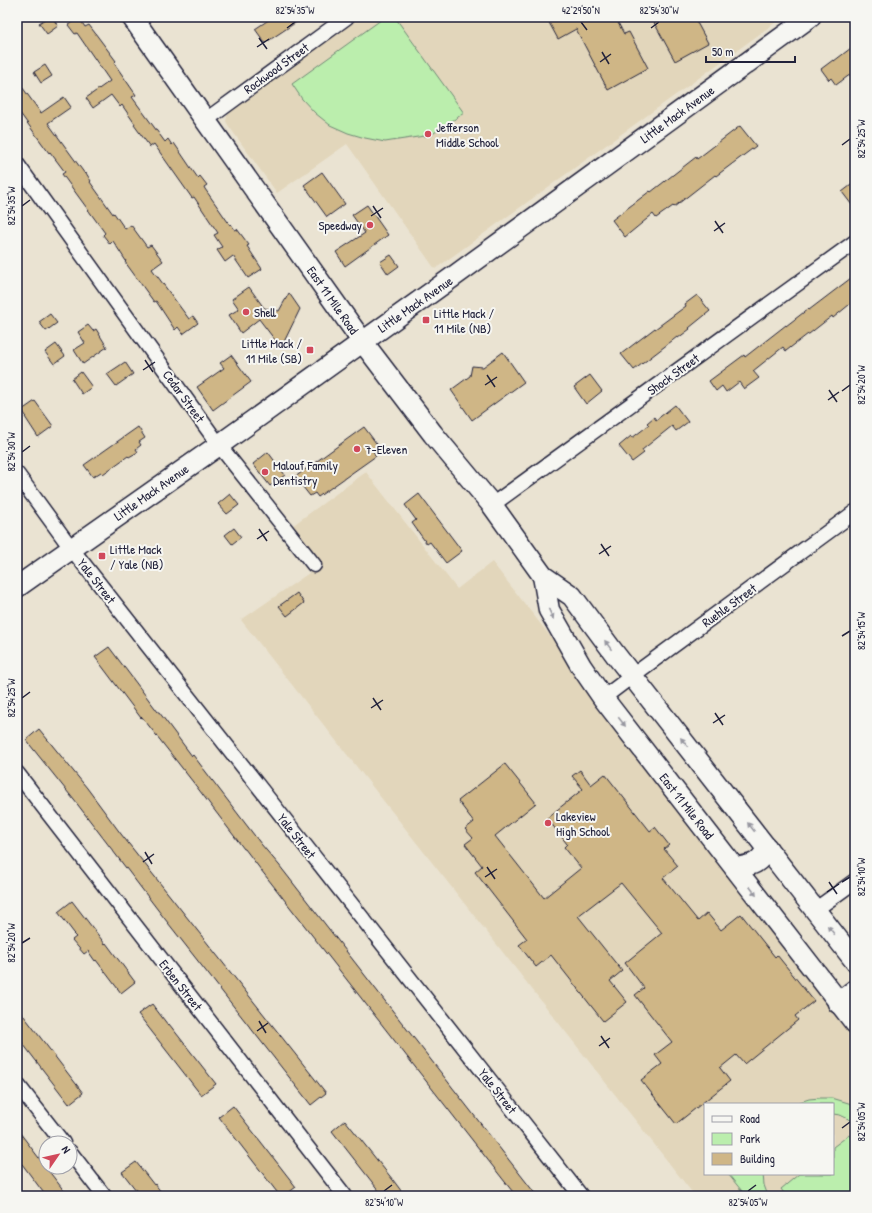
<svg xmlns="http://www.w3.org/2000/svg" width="872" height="1213" viewBox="0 0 872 1213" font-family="'Patrick Hand',sans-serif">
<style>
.built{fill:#e2d6bb;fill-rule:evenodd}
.green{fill:#bbeead;stroke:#6e8874}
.building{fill:#cfb686;stroke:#22223b}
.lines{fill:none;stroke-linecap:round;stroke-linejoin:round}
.minor-casing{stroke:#22223b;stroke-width:17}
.secondary-casing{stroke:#22223b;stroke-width:23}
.minor{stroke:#f6f6f2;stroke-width:14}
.secondary{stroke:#f6f6f2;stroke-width:20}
.oneway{fill:#9797a0}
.ticks{fill:none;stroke:#22223b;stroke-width:1.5}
.poi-dot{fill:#d1495b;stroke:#f6f6f2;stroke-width:1.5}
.labels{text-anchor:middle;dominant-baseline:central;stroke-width:4;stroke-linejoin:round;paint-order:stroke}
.street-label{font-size:13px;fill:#22223b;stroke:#f6f6f2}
.poi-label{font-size:13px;fill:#22223b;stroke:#f6f6f2;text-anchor:start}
.neatline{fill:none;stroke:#22223b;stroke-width:1.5}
.ticks-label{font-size:10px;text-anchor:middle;fill:#22223b}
</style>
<rect width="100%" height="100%" fill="#eae3d2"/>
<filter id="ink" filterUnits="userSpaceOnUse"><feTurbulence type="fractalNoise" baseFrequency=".025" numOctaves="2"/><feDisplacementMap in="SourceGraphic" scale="8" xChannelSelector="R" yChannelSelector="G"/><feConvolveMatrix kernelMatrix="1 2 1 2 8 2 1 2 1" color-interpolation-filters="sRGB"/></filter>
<g filter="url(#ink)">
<g class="built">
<path d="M 358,17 L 783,17 L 435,269 L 347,144 L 277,193 L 228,125 L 226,121 L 228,113 L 232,108 Z"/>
<path d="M 366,472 L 457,589 L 492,562 L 855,1026 L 855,1196 L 695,1196 L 241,620 L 322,564 L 292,526 ZM 705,1104 L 833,1104 L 833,1174 L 705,1174 Z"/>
</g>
<g class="green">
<path d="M 385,17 L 397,20 L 464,113 L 431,135 L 385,142 L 365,138 L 348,133 L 330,125 L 315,113 L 302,99 L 292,84 Z"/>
<path d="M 820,1098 L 832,1098 L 855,1105 L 855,1122 L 840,1115 L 833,1114 L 833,1104 L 794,1104 L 809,1099 Z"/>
<path d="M 849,1135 L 855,1143 L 855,1196 L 786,1196 L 781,1189 L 799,1174 L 833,1174 L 833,1147 Z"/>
<path d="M 728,1174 L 763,1174 L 764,1185 L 768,1196 L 746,1196 Z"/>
</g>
<g class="building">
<path d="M 48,17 L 52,17 L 58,26 L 47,34 L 39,23 Z"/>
<path d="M 273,17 L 304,17 L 265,43 L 255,29 Z"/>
<path d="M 546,17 L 615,17 L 624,34 L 629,32 L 648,68 L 608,90 L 576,29 L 558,39 Z"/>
<path d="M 651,17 L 694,17 L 708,43 L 675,61 Z"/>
<path d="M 79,18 L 85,27 L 89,25 L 116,61 L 114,63 L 136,95 L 132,97 L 165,142 L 168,139 L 172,145 L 174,143 L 193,171 L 198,178 L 200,176 L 207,185 L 204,187 L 205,189 L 230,225 L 231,224 L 235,230 L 237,229 L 249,245 L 247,246 L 262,269 L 248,278 L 233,256 L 225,262 L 217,250 L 222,247 L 214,235 L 218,233 L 194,197 L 192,198 L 154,144 L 150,147 L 134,125 L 135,124 L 122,105 L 120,107 L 111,95 L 93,108 L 86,98 L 110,81 L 77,33 L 75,34 L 68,25 Z"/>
<path d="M 855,45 L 855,71 L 836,85 L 831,78 L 829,80 L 821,69 L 833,60 L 834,61 Z"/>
<path d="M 45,65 L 52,76 L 41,83 L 34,72 Z"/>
<path d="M 17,80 L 41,113 L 64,97 L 71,107 L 48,123 L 85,174 L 86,173 L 91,181 L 90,182 L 113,214 L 114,213 L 125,229 L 131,225 L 147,247 L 151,245 L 163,261 L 152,269 L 189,319 L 193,316 L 198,323 L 183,334 L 178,327 L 175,330 L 156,301 L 154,302 L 125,262 L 126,261 L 113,241 L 110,244 L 103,235 L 105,233 L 62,174 L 65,172 L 50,152 L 49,153 L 17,109 Z"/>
<path d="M 740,126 L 756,146 L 716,176 L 715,175 L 674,207 L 673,206 L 656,218 L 653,214 L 625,237 L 612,220 L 650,191 L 651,192 L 696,157 L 697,159 Z"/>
<path d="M 322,172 L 345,204 L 327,217 L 304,185 Z"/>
<path d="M 855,182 L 855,209 L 842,192 Z"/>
<path d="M 367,205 L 388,235 L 345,266 L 336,252 L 365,233 L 352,215 Z"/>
<path d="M 391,255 L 399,266 L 388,274 L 380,262 Z"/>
<path d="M 855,275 L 855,300 L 833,318 L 832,316 L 809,334 L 808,334 L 786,351 L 783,347 L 753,371 L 759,378 L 744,389 L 739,382 L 726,392 L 722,386 L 716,391 L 709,381 L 744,355 L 745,357 L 786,325 L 786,326 L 808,309 L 809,310 Z"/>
<path d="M 249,287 L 264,308 L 279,311 L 289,293 L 300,309 L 281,348 L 259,319 L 241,333 L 229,315 L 239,309 L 232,299 Z"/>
<path d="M 697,295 L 710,311 L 689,328 L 690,329 L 678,338 L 677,337 L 634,370 L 621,354 L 655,328 L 655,329 L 686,306 L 685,304 Z"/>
<path d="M 50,314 L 57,323 L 46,331 L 39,322 Z"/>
<path d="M 88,325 L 93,331 L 96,329 L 107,347 L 83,364 L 74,350 L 85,343 L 78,332 Z"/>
<path d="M 56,344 L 65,356 L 54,364 L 45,352 Z"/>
<path d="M 503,352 L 524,382 L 472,420 L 451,390 L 470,376 L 472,366 L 483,367 Z"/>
<path d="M 231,355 L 251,382 L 213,410 L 197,387 L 224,368 L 220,363 Z"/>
<path d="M 125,362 L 133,374 L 116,386 L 107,374 Z"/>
<path d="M 81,372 L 92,387 L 82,394 L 72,379 Z"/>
<path d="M 590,375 L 602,391 L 586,404 L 574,387 Z"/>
<path d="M 35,401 L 53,426 L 38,437 L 25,417 L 26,416 L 22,410 Z"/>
<path d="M 675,405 L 688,422 L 676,431 L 672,426 L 642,450 L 644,453 L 632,462 L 619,446 L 631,436 L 632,438 L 649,425 L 647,423 L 654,417 L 656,420 Z"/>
<path d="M 138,427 L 145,438 L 139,442 L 141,445 L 136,449 L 138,452 L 129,457 L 128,456 L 103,474 L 101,472 L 93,477 L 84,465 Z"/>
<path d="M 364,427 L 379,447 L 373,451 L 376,456 L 318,497 L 315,493 L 310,496 L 295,477 Z"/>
<path d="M 268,452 L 285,475 L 270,486 L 253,464 Z"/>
<path d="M 230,494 L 239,505 L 227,514 L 218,504 Z"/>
<path d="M 419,494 L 462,551 L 446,563 L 430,542 L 427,544 L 412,523 L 416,520 L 405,505 Z"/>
<path d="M 234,528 L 241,537 L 232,544 L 225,535 Z"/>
<path d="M 297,593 L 304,603 L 287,616 L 279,606 Z"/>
<path d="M 109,647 L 158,712 L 159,712 L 192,756 L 193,755 L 261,844 L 279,865 L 537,1196 L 516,1196 L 261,870 L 245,849 L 244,849 L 193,782 L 142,717 L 141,718 L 95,657 Z"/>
<path d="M 39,729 L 87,788 L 121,834 L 326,1093 L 311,1105 L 161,914 L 78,805 L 26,740 Z"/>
<path d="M 505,764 L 536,803 L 495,836 L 544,898 L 581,868 L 564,847 L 567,844 L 547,818 L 583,789 L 572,776 L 580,770 L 591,785 L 605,774 L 650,831 L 655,827 L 669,845 L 664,849 L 678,866 L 663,878 L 698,921 L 707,913 L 721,930 L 741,914 L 775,957 L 777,955 L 814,1001 L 795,1016 L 798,1020 L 744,1064 L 736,1055 L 720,1068 L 730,1081 L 676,1124 L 641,1080 L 662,1064 L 655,1055 L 672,1042 L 635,995 L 644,988 L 625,963 L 662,933 L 621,883 L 578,916 L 622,971 L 610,981 L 627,1002 L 603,1021 L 551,955 L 536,967 L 519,945 L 527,939 L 475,872 L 482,866 L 465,844 L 473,838 L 465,829 L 474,822 L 458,801 Z"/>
<path d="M 72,901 L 105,944 L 106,943 L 135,982 L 121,993 L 96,960 L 95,961 L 88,951 L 84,954 L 72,940 L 76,937 L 73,934 L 74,933 L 58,912 Z"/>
<path d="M 152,1004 L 168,1025 L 169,1024 L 216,1084 L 201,1095 L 138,1014 Z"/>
<path d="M 17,1007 L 83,1093 L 69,1104 L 17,1036 Z"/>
<path d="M 233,1106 L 296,1187 L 284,1196 L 280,1196 L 219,1117 Z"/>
<path d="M 345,1120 L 393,1180 L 405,1196 L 383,1196 L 332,1131 Z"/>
<path d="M 17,1129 L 48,1170 L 68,1196 L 46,1196 L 22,1164 L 17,1168 Z"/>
<path d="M 136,1162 L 154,1185 L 155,1184 L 164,1196 L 142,1196 L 136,1189 L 136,1190 L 122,1172 Z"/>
</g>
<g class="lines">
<g class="minor-casing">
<g id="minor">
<path d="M 206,120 L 347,17"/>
<path d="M 17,164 L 219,445 L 314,565"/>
<path d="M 17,474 L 71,548 L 581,1196"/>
<path d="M 492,505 L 855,242"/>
<path d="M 603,698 L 632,676 L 855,512"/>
<path d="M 17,773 L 345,1196"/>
<path d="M 815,910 L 855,881"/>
<path d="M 17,1084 L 63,1143"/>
<path d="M 70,1152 L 104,1196"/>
</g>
</g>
<g class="secondary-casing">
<g id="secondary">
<path d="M 132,17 L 362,341 L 433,434 L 492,505 L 543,576 L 572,596 L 615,654 L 855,961"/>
<path d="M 543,576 L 549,610 L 581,666 L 603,698 L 855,1023"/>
<path d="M 17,587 L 219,445 L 457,274 L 810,17"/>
<path d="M 735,868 C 752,865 760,864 767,848"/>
<path d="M 838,1003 L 855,990"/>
</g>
</g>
<use href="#minor" class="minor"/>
<use href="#secondary" class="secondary"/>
</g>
<defs><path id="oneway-solid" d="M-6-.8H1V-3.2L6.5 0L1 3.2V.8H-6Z"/></defs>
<g class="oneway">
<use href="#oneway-solid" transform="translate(551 614) rotate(65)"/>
<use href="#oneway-solid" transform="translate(608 645) rotate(-126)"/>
<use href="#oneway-solid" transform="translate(622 722) rotate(52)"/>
<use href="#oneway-solid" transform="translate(684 742) rotate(-128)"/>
<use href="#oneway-solid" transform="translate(751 827) rotate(-128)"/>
<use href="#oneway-solid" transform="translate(753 891) rotate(53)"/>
<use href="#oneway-solid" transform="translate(831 930) rotate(-129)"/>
</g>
</g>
<path class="ticks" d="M 581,22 L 587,30M 287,28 L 295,22M 651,28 L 659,22M 259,38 L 267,49M 257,47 L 269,39M 602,52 L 609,64M 600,62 L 611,54M 842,145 L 850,139M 22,206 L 30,200M 373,206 L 381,218M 371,216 L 383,208M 715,221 L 723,233M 714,231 L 725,223M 145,360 L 153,372M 143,370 L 155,362M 487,375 L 495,387M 485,385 L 497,377M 829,390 L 837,402M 842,391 L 850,385M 828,400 L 839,392M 22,452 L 30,446M 259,529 L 267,541M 257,539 L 269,531M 601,544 L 609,556M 599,554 L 611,546M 842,636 L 850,631M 22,698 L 30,692M 373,698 L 381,710M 371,708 L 383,700M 715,713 L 723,725M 713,723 L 725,715M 145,852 L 152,864M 143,862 L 154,854M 487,867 L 495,879M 485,877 L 497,869M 829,882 L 837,894M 842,882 L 850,877M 827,892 L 839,884M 22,943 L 30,938M 259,1021 L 266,1033M 257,1031 L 268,1023M 601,1036 L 609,1048M 599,1046 L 610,1038M 842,1128 L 850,1122M 384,1191 L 392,1185M 748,1191 L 756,1185"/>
<g class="poi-dot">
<circle cx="428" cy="134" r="4"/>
<circle cx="370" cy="225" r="4"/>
<circle cx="246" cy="312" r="4"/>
<rect x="422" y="316" width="8" height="8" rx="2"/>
<rect x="306" y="346" width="8" height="8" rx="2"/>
<circle cx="357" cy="449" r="4"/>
<circle cx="265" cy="472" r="4"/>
<rect x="98" y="552" width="8" height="8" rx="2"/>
<circle cx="548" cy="823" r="4"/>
</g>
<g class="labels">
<g class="street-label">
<text transform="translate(276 68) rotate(-36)">Rockwood Street</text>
<text transform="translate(677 114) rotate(-36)">Little Mack Avenue</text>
<text transform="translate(333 300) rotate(55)">East 11 Mile Road</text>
<text transform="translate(415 304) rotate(-35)">Little Mack Avenue</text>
<text transform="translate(673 374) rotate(-36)">Shock Street</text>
<text transform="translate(184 396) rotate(54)">Cedar Street</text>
<text transform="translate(151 492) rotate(-35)">Little Mack Avenue</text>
<text transform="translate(97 581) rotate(52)">Yale Street</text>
<text transform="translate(729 605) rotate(-36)">Ruehle Street</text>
<text transform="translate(687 806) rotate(52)">East 11 Mile Road</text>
<text transform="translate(297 836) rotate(52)">Yale Street</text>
<text transform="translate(181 985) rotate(52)">Erben Street</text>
<text transform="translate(498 1091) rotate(52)">Yale Street</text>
</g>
<g class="poi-label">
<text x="436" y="127">Jefferson<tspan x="436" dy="15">Middle School</tspan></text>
<text x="362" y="225" text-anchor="end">Speedway</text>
<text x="254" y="312">Shell</text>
<text x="434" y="313">Little Mack /<tspan x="434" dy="15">11 Mile (NB)</tspan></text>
<text x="302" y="343" text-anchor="end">Little Mack /<tspan x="302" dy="15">11 Mile (SB)</tspan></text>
<text x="365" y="449">7-Eleven</text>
<text x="273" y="465">Malouf Family<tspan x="273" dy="15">Dentistry</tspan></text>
<text x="110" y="549">Little Mack<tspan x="110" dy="15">/ Yale (NB)</tspan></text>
<text x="556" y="816">Lakeview<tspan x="556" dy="15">High School</tspan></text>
</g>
</g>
<rect width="872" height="1213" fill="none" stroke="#f6f6f2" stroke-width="44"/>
<rect x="704" y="1103" width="130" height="72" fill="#f6f6f2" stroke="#a1a1a9"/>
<rect x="712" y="1116" width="20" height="6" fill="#f6f6f2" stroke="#a1a1a9"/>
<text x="740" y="1123" font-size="12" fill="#22223b">Road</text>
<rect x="712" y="1133" width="20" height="12" fill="#bbeead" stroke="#a1a1a9"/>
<text x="740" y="1143" font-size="12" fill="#22223b">Park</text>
<rect x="712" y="1153" width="20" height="12" fill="#cfb686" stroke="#a1a1a9"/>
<text x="740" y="1163" font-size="12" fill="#22223b">Building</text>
<g transform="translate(58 1155) rotate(56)"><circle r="19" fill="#f6f6f2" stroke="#a1a1a9"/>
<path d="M0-3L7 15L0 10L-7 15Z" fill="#d1495b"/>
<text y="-6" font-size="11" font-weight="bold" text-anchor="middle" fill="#22223b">N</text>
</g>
<path d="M706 56v6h89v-6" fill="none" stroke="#22223b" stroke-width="2"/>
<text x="712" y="56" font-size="12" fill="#22223b" stroke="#f6f6f2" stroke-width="3" paint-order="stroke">50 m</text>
<rect x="22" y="22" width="828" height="1169" class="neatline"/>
<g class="ticks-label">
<text x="295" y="14">82°54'35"W</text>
<text x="581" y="14">42°29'50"N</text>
<text x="659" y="14">82°54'30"W</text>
<text transform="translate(861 139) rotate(-90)" y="4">82°54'25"W</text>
<text transform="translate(11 206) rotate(-90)" y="4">82°54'35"W</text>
<text transform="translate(861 385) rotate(-90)" y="4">82°54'20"W</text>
<text transform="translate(11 452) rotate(-90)" y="4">82°54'30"W</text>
<text transform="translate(861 631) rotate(-90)" y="4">82°54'15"W</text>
<text transform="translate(11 698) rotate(-90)" y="4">82°54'25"W</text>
<text transform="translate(861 877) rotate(-90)" y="4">82°54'10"W</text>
<text transform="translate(11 943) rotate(-90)" y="4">82°54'20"W</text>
<text transform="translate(861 1122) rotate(-90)" y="4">82°54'05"W</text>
<text x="384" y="1206">82°54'10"W</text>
<text x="748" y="1206">82°54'05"W</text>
</g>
</svg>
